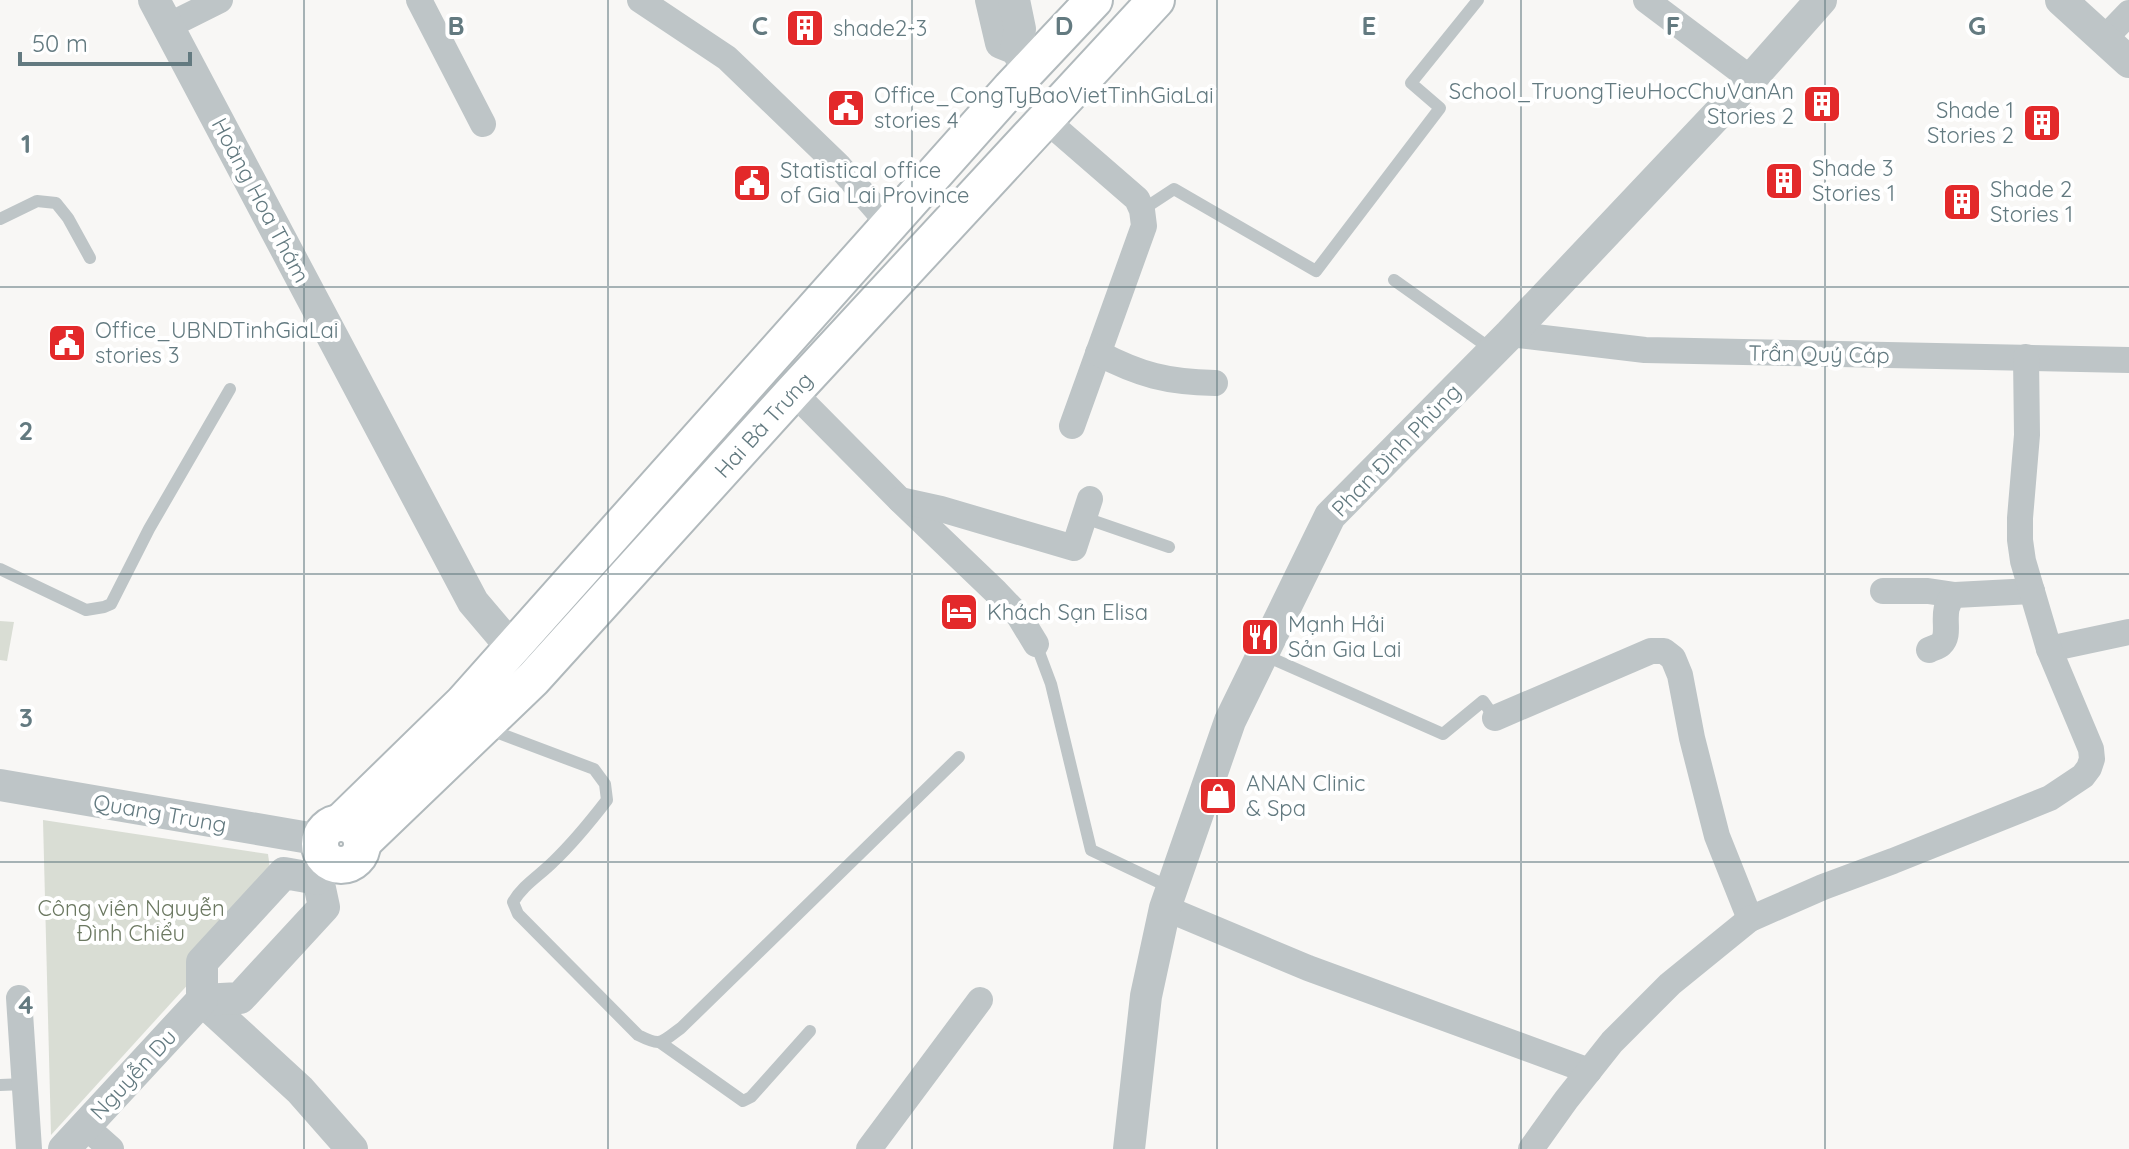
<svg xmlns="http://www.w3.org/2000/svg" width="2129" height="1149" viewBox="0 0 2129 1149" font-family="Quicksand,sans-serif">
<style>
.green{fill:#d9ddd4}
.lines{fill:none;stroke-linecap:round;stroke-linejoin:round}
.secondary-casing{stroke:#b1b9bc;stroke-width:40}
.service{stroke:#bec5c7;stroke-width:12}
.minor{stroke:#bec5c7;stroke-width:26}
.tertiary{stroke:#bec5c7;stroke-width:32}
.secondary{stroke:#fff;stroke-width:36}
.grid{fill:none;stroke:#637a80;stroke-width:2;stroke-opacity:0.55}
.labels{text-anchor:middle;dominant-baseline:central;stroke-width:8;stroke-linejoin:round;paint-order:stroke}
.poi-label{font-size:22px;fill:#637a80;stroke:#fff;text-anchor:start}
.street-label{font-size:22px;fill:#637a80;stroke:#fff}
.park-label{font-size:22px;fill:#6b7861;stroke:#fff}
.grid-label{font-size:26px;text-anchor:middle;font-weight:bold;fill:#637a80;stroke:#fff;stroke-width:8;stroke-linejoin:round;paint-order:stroke}
</style>
<rect width="100%" height="100%" fill="#f8f7f5"/>
<g class="green">
<path d="M 0,621 L 14,622 L 7,661 L 0,660 Z"/>
<path d="M 43,820 L 268,854 L 273,891 L 51,1135 Z"/>
</g>
<g class="lines">
<g class="secondary-casing">
<g id="secondary">
<path d="M 340,823 L 463,703 L 1011,88 L 1094,0"/>
<circle cx="341" cy="844" r="21"/>
<path id="s1" d="M 362,843 L 533,679 L 793,392 L 1156,0"/>
</g>
</g>
<g class="service">
<path d="M 1142,210 L 1174,189 L 1316,271 L 1440,108 L 1411,83 L 1478,0"/>
<path d="M 0,219 L 37,201 L 56,203 L 68,218 L 90,258"/>
<path d="M 1394,280 L 1491,349"/>
<path d="M 1085,518 L 1169,547"/>
<path d="M 0,569 L 86,610 L 104,607 L 111,604 L 149,529 L 230,389"/>
<path d="M 1036,644 L 1051,684 L 1091,850 L 1169,887"/>
<path d="M 1264,655 L 1443,734 L 1483,701 L 1495,718"/>
<path d="M 488,729 L 594,769 L 605,784 L 607,800 C 590,822 573,843 553,862 C 539,876 523,885 513,902 L 518,914 L 638,1035 C 662,1047 660,1043 681,1028 L 959,757"/>
<path d="M 661,1043 L 743,1101 L 751,1097 L 810,1031"/>
<path d="M 0,1085 L 25,1084"/>
</g>
<g class="minor">
<path d="M 419,0 L 483,124"/>
<path d="M 640,0 L 727,58 L 838,165 L 890,225"/>
<path d="M 1646,0 L 1751,79"/>
<path d="M 168,26 L 220,0"/>
<path d="M 2104,39 L 2129,13"/>
<path d="M 1046,120 L 1137,199 L 1142,210 L 1144,226 L 1072,426"/>
<path d="M 1510,334 L 1645,350 L 2129,360"/>
<path d="M 1098,353 C 1140,375 1167,382 1215,383"/>
<path d="M 793,392 L 900,500 L 996,592 L 1019,616 L 1036,644"/>
<path d="M 900,500 L 941,509 L 1074,548 L 1090,499"/>
<path d="M 1883,591 L 1928,591 L 1955,595"/>
<path d="M 2049,649 L 2129,632"/>
<path d="M 1929,650 C 1933,648 1938,647 1941,644 C 1953,633 1937,610 1955,595 L 2032,591"/>
<path d="M 1495,718 L 1651,651 L 1664,651 L 1673,658 L 1680,675 L 1692,738 L 1717,836 L 1750,919"/>
<path d="M 1165,908 L 1308,968 L 1589,1071"/>
<path d="M 19,998 L 29,1149"/>
<path d="M 85,1126 L 111,1149"/>
<path d="M 869,1149 L 980,1000"/>
<path d="M 1531,1149 L 1566,1100 L 1612,1042 L 1670,984 L 1750,919 L 1823,887 L 1893,861 L 2050,798 L 2083,776 L 2089,768 L 2092,759 L 2091,749 L 2049,649 L 2023,561 L 2020,540 L 2020,518 L 2027,435 L 2026,357"/>
</g>
<g class="tertiary">
<path d="M 154,0 L 473,602 L 512,648"/>
<path d="M 991,0 L 1001,43 L 1016,49 L 1028,69"/>
<path d="M 1014,0 L 1020,29 L 1016,49"/>
<path d="M 2061,0 L 2129,62"/>
<path d="M 0,785 L 321,840"/>
<path d="M 202,1000 L 300,1090 L 352,1149"/>
<path d="M 202,1000 L 240,998 L 324,907 L 318,879 L 331,863"/>
<path d="M 64,1149 L 202,1000 L 202,962 L 284,873 L 318,879"/>
<path d="M 1129,1149 L 1146,996 L 1165,908 L 1230,721 L 1330,516 L 1510,334 L 1751,79 L 1821,0"/>
</g>
<use href="#secondary" class="secondary"/>
</g>
<path class="grid" d="M 304,0 L 304,1149M 608,0 L 608,1149M 912,0 L 912,1149M 1217,0 L 1217,1149M 1521,0 L 1521,1149M 1825,0 L 1825,1149M 0,287 L 2129,287M 0,574 L 2129,574M 0,862 L 2129,862"/>
<defs>
<g id="building-square" transform="scale(2)"><rect x="-9" y="-9" width="18" height="18" rx="4" fill="#e3292a" stroke="#fff"/><path d="M-4-6H4V6H1V3H-1V6H-4ZM-2.5-4.3h1.7v1.8h-1.7ZM.8-4.3h1.7v1.8H.8ZM-2.5-1h1.7V.8h-1.7ZM.8-1h1.7V.8H.8Z" fill="#fff"/></g>
<g id="civic-square" transform="scale(2)"><rect x="-9" y="-9" width="18" height="18" rx="4" fill="#e3292a" stroke="#fff"/><path d="M-.6-6.5H3V-4.5H.6V-3L4-1V1h2V6H-6V1h2V-1L-.6-3ZM-1.2 2.5V6h2.4V2.5Z" fill="#fff"/></g>
<g id="hotel-square" transform="scale(2)"><rect x="-9" y="-9" width="18" height="18" rx="4" fill="#e3292a" stroke="#fff"/><path d="M-6-4.5h1.5V1H6V5H4.5V3h-9V5H-6ZM-4 0a1.8 1.8 0 1 1 3.6 0ZM.5 0V-2.5h3Q6-2.5 6 0Z" fill="#fff"/></g>
<g id="restaurant-square" transform="scale(2)"><rect x="-9" y="-9" width="18" height="18" rx="4" fill="#e3292a" stroke="#fff"/><path d="M-5-6h1v4h1v-4h1v4h1v-4h1v5L-1.5 .5V6h-2V.5L-5-1ZM5-6V6H3V1.5H1.5Q1.5-4 5-6Z" fill="#fff"/></g>
<g id="shop-square" transform="scale(2)"><rect x="-9" y="-9" width="18" height="18" rx="4" fill="#e3292a" stroke="#fff"/><path d="M-5-2.5h2.3a2.7 3.5 0 0 1 5.4 0H5L5.5 6h-11ZM-1.5-2.5h3a1.5 2.3 0 0 0-3 0Z" fill="#fff"/></g>
</defs>
<g fill-rule="evenodd">
<use href="#building-square" x="805" y="28"/>
<use href="#building-square" x="1822" y="104"/>
<use href="#civic-square" x="846" y="108"/>
<use href="#building-square" x="2042" y="123"/>
<use href="#building-square" x="1784" y="181"/>
<use href="#civic-square" x="752" y="183"/>
<use href="#building-square" x="1962" y="202"/>
<use href="#civic-square" x="67" y="343"/>
<use href="#hotel-square" x="959" y="612"/>
<use href="#restaurant-square" x="1260" y="637"/>
<use href="#shop-square" x="1218" y="796"/>
</g>
<g class="labels">
<g class="poi-label">
<text x="833" y="28">shade2-3</text>
<text x="1794" y="91" text-anchor="end">School_TruongTieuHocChuVanAn<tspan x="1794" dy="25">Stories 2</tspan></text>
<text x="874" y="95">Office_CongTyBaoVietTinhGiaLai<tspan x="874" dy="25">stories 4</tspan></text>
<text x="2014" y="110" text-anchor="end">Shade 1<tspan x="2014" dy="25">Stories 2</tspan></text>
<text x="1812" y="168">Shade 3<tspan x="1812" dy="25">Stories 1</tspan></text>
<text x="780" y="170">Statistical office<tspan x="780" dy="25">of Gia Lai Province</tspan></text>
<text x="1990" y="189">Shade 2<tspan x="1990" dy="25">Stories 1</tspan></text>
<text x="95" y="330">Office_UBNDTinhGiaLai<tspan x="95" dy="25">stories 3</tspan></text>
<text x="987" y="612">Khách Sạn Elisa</text>
<text x="1288" y="624">Mạnh Hải<tspan x="1288" dy="25">Sản Gia Lai</tspan></text>
<text x="1246" y="783">ANAN Clinic<tspan x="1246" dy="25">&amp; Spa</tspan></text>
</g>
<g class="street-label">
<text transform="translate(261 200) rotate(62)">Hoàng Hoa Thám</text>
<text transform="translate(1819 354) rotate(1)">Trần Quý Cáp</text>
<text stroke="none"><textPath href="#s1" startOffset="580">Hai Bà Trưng</textPath></text>
<text transform="translate(1396 450) rotate(-46)">Phan Đình Phùng</text>
<text transform="translate(160 813) rotate(10)">Quang Trung</text>
<text transform="translate(133 1074) rotate(-47)">Nguyễn Du</text>
</g>
<g class="park-label">
<text x="131" y="908">Công viên Nguyễn<tspan x="131" dy="25">Đình Chiểu</tspan></text>
</g>
</g>
<g class="grid-label">
<text x="456" y="35">B</text>
<text x="760" y="35">C</text>
<text x="1064" y="35">D</text>
<text x="1369" y="35">E</text>
<text x="1673" y="35">F</text>
<text x="1977" y="35">G</text>
<text x="26" y="153">1</text>
<text x="26" y="440">2</text>
<text x="26" y="727">3</text>
<text x="26" y="1014">4</text>
</g>
<path d="M20 52v12h170v-12" fill="none" stroke="#637a80" stroke-width="4"/>
<text x="32" y="52" font-size="24" fill="#637a80" stroke="#ffffff" stroke-width="6" paint-order="stroke">50 m</text>
</svg>
